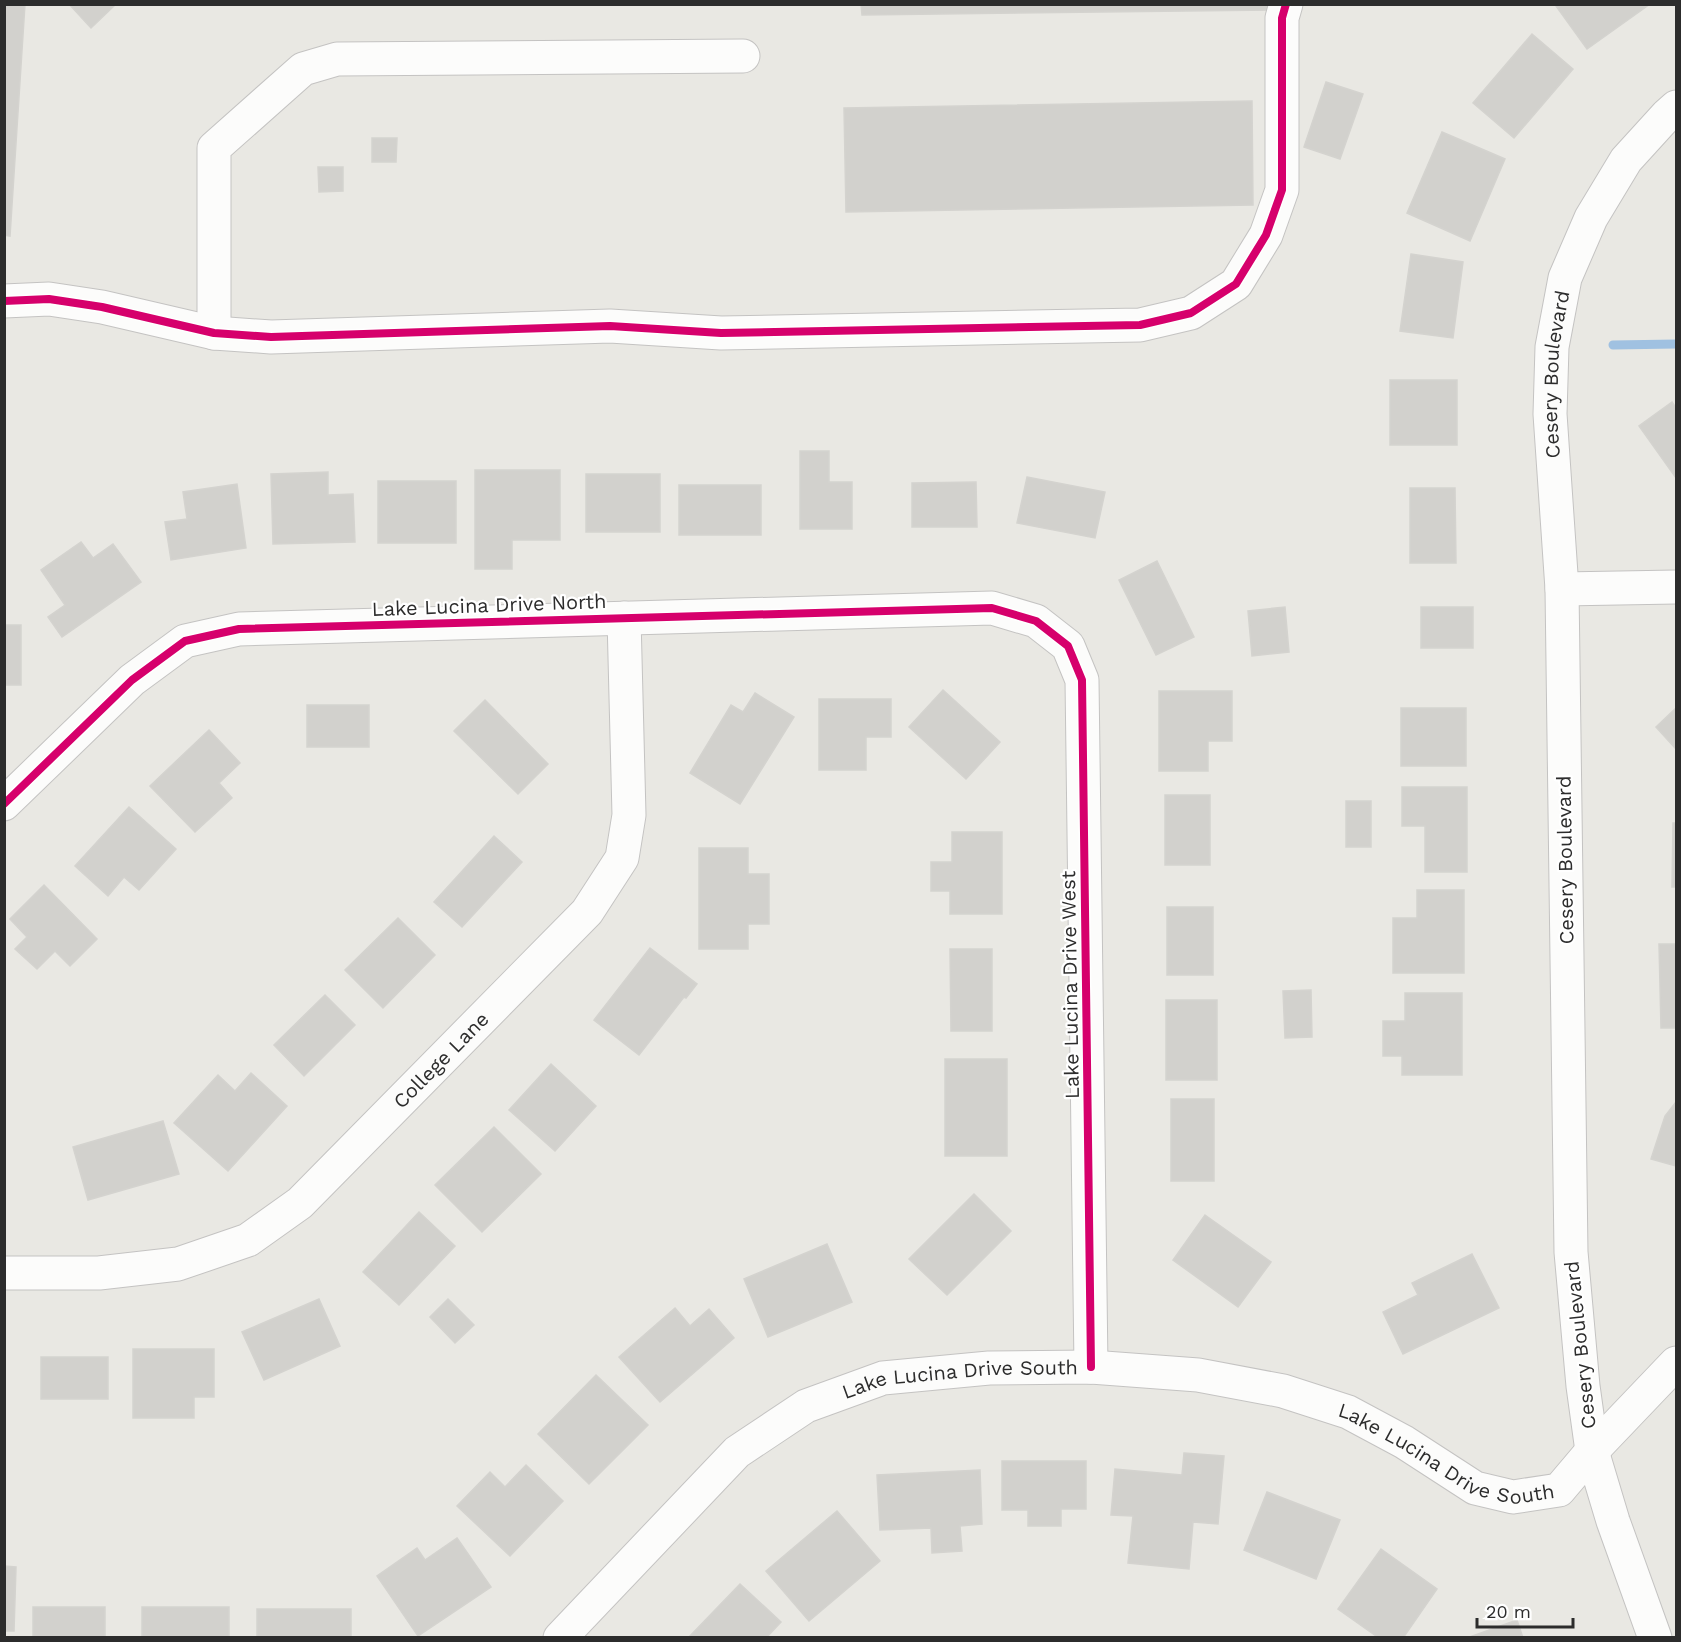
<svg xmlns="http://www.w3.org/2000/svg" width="1681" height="1642" viewBox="0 0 1681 1642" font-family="'Work Sans',sans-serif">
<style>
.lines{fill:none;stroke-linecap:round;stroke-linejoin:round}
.stream{stroke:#a0c1e1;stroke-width:9}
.building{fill:#d2d1cd;stroke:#d4d3cf;stroke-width:1.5}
.minor-casing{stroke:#c4c3c2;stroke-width:35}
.secondary-casing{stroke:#c4c3c2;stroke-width:35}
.minor{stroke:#fcfcfb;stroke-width:33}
.secondary{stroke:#fcfcfb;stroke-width:33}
.cycleway-casing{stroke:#fff;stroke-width:11}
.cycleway{stroke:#d6006c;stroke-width:8}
.labels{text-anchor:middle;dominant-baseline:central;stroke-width:4.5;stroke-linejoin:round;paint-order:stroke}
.street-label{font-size:20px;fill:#2c2c2c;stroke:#fff}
</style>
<rect width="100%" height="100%" fill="#e9e8e3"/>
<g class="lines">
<path class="stream" d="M 1613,345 L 1676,344"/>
</g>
<g class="building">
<path d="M 4,4 L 25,4 L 10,236 L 4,235 Z"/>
<path d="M 69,4 L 116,4 L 91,28 Z"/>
<path d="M 861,4 L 1270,4 L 1271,10 L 862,15 Z"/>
<path d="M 1559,4 L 1650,4 L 1587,49 L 1556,6 Z"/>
<path d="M 1532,34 L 1573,69 L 1514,138 L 1473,103 Z"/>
<path d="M 1326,82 L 1363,94 L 1340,159 L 1304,147 Z"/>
<path d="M 1252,101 L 1253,205 L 846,212 L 844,108 Z"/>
<path d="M 1442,132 L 1505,159 L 1470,241 L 1407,213 Z"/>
<path d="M 372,138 L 397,138 L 396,162 L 372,162 Z"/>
<path d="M 318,167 L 343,167 L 343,191 L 319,192 Z"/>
<path d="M 1411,254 L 1463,262 L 1453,338 L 1400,331 Z"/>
<rect x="1390" y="380" width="67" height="65"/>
<path d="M 1672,402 L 1676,408 L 1676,478 L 1639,426 Z"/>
<path d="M 800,451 L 829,451 L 829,482 L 852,482 L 852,529 L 800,529 Z"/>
<path d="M 475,470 L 560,470 L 560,540 L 512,540 L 512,569 L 475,569 Z"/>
<path d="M 328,472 L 328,495 L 353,494 L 355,542 L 273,544 L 271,474 Z"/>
<rect x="586" y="474" width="74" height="58"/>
<path d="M 1027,477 L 1105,492 L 1095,538 L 1017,523 Z"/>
<rect x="378" y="481" width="78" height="62"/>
<path d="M 976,482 L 977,527 L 912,527 L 912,483 Z"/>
<path d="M 237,484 L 246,548 L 171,560 L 165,522 L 187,519 L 183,492 Z"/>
<rect x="679" y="485" width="82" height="50"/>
<path d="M 1410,488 L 1455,488 L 1456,563 L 1410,563 Z"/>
<path d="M 81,542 L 93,558 L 113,544 L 141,582 L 62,637 L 48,617 L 65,605 L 41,570 Z"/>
<path d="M 1157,561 L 1194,637 L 1156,655 L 1119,580 Z"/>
<path d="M 1285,607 L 1289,652 L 1252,656 L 1248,611 Z"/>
<rect x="1421" y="607" width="52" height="41"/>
<rect x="4" y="625" width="17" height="60"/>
<path d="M 943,690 L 1000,742 L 966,779 L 909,727 Z"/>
<path d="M 1159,691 L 1232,691 L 1232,741 L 1208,741 L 1208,771 L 1159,771 Z"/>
<path d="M 755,693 L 794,717 L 740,804 L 690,773 L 731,705 L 743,712 Z"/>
<path d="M 819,699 L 891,699 L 891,737 L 866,737 L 866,770 L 819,770 Z"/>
<path d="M 485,700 L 548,764 L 518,794 L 454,731 Z"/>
<rect x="307" y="705" width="62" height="42"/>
<rect x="1401" y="708" width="65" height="58"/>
<path d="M 1676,708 L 1676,749 L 1656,727 Z"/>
<path d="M 209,730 L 240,763 L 219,783 L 232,798 L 195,832 L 150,786 Z"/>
<path d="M 1402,787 L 1467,787 L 1467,872 L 1425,872 L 1425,826 L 1402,826 Z"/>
<rect x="1165" y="795" width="45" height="70"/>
<rect x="1346" y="801" width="25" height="46"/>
<path d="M 129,807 L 176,849 L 139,890 L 124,877 L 108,896 L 75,866 Z"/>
<path d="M 1673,823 L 1676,823 L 1676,887 L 1672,887 Z"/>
<path d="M 952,832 L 1002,832 L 1002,914 L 950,914 L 950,891 L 931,891 L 931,862 L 952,862 Z"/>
<path d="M 494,836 L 522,862 L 462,927 L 434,902 Z"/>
<path d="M 699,848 L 748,848 L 748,874 L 769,874 L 769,924 L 748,924 L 748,949 L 699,949 Z"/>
<path d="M 44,885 L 97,939 L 70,966 L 55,951 L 37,969 L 15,949 L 27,937 L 10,919 Z"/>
<path d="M 1417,890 L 1464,890 L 1464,973 L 1393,973 L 1393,918 L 1417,918 Z"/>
<rect x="1167" y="907" width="46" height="68"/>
<path d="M 398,918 L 435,955 L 383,1008 L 345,970 Z"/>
<path d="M 1659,944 L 1676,944 L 1676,1028 L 1661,1028 Z"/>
<path d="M 650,948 L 697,984 L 686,998 L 684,997 L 639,1055 L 594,1020 Z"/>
<path d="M 950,949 L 992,949 L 992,1031 L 951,1031 Z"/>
<path d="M 1311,990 L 1312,1037 L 1285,1038 L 1283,991 Z"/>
<path d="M 1405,993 L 1462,993 L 1462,1075 L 1402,1075 L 1402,1056 L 1383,1056 L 1383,1021 L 1405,1021 Z"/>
<path d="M 325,995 L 355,1025 L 304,1076 L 274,1045 Z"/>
<rect x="1166" y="1000" width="51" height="80"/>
<rect x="945" y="1059" width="62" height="97"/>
<path d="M 551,1064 L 596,1106 L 555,1151 L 509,1110 Z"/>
<path d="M 251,1073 L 287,1106 L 228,1171 L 174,1123 L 218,1075 L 235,1091 Z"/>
<rect x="1171" y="1099" width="43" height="82"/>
<path d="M 1676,1102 L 1676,1166 L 1651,1159 L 1665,1116 Z"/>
<path d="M 163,1121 L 179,1174 L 88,1200 L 73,1147 Z"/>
<path d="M 494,1127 L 541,1174 L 482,1232 L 435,1185 Z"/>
<path d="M 974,1194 L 1011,1231 L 947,1295 L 909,1259 Z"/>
<path d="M 419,1212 L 455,1246 L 399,1305 L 363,1272 Z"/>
<path d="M 1205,1215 L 1271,1262 L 1238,1307 L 1173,1260 Z"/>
<path d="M 827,1244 L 852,1302 L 768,1337 L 744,1279 Z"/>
<path d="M 1472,1254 L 1499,1308 L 1403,1354 L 1383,1312 L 1418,1295 L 1412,1283 Z"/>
<path d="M 319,1299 L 340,1346 L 264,1380 L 242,1332 Z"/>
<path d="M 448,1299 L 474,1325 L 455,1343 L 430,1317 Z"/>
<path d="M 675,1308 L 690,1326 L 709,1309 L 734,1338 L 660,1402 L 619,1357 Z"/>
<path d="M 133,1349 L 214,1349 L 214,1397 L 194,1397 L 194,1418 L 133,1418 Z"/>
<rect x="41" y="1357" width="67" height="42"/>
<path d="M 596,1375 L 648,1425 L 589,1484 L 538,1434 Z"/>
<path d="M 1184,1453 L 1224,1456 L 1218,1524 L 1193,1522 L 1189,1569 L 1128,1563 L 1133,1516 L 1111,1515 L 1115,1469 L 1182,1475 Z"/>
<path d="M 1002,1461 L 1086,1461 L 1086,1509 L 1061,1509 L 1061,1526 L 1028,1526 L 1028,1510 L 1002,1510 Z"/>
<path d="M 526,1465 L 563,1501 L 510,1556 L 457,1506 L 490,1472 L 505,1487 Z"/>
<path d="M 980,1470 L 982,1524 L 960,1526 L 962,1551 L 932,1553 L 931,1528 L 880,1530 L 877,1475 Z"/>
<path d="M 1267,1492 L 1340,1520 L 1316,1579 L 1244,1550 Z"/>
<path d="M 837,1511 L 880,1561 L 809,1621 L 766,1571 Z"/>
<path d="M 457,1538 L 491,1587 L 418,1636 L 377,1576 L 417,1548 L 425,1560 Z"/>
<path d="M 1381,1549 L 1437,1589 L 1403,1638 L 1379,1638 L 1338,1609 Z"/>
<path d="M 4,1566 L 16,1567 L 14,1631 L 4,1631 Z"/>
<path d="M 740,1584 L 781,1622 L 766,1638 L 688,1638 Z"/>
<rect x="33" y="1607" width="72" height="31"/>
<rect x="142" y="1607" width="87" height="31"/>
<rect x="257" y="1609" width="94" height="29"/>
<path d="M 1517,1620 L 1523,1638 L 1467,1638 Z"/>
</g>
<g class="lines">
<g class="minor-casing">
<g id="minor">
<path d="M 4,301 L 49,299 L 102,307 L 214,333 L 271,337 L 610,326 L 721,333 L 1140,325 L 1191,313 L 1236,284 L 1266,235 L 1282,190 L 1282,18 L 1286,4"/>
<path d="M 214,333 L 214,148 L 303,69 L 337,59 L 743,56"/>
<path d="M 1562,589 L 1676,587"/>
<path d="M 4,804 L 132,680 L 185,641 L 239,629 L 992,608 L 1036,621 L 1068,646 L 1082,680 L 1091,1367"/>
<path id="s1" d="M 4,1273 L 99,1273 L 178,1264 L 248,1240 L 300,1203 L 587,912 L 622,858 L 629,815 L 624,618"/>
<path id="s2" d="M 560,1638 L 737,1452 L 806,1406 L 883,1378 L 989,1368 L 1091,1367 L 1198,1375 L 1283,1391 L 1348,1412 L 1404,1442 L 1475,1488 L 1513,1497 L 1559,1490 L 1592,1451 L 1676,1363"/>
</g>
</g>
<g class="secondary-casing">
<g id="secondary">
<path id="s3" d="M 1655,1638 L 1613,1521 L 1592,1451 L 1583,1386 L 1571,1252 L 1562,589 L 1550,414 L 1552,347 L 1565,278 L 1591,218 L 1626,160 L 1667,115 L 1676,107"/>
</g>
</g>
<use href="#minor" class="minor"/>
<use href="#secondary" class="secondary"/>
<g class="cycleway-casing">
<g id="cycleway">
<path d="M 4,301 L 49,299 L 102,307 L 214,333 L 271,337 L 610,326 L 721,333 L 1140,325 L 1191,313 L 1236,284 L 1266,235 L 1282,190 L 1282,18 L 1286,4"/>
<path d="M 4,804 L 132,680 L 185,641 L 239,629 L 992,608 L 1036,621 L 1068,646 L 1082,680 L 1091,1367"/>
</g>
</g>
<use href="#cycleway" class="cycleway"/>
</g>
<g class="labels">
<g class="street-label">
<text stroke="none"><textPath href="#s3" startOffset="1276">Cesery Boulevard</textPath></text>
<text transform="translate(489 605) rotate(-2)">Lake Lucina Drive North</text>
<text transform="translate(1565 860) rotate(-91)">Cesery Boulevard</text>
<text transform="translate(1070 985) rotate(-91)">Lake Lucina Drive West</text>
<text stroke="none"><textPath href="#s1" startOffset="513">College Lane</textPath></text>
<text transform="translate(1580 1345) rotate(-96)">Cesery Boulevard</text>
<text stroke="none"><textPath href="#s2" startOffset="498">Lake Lucina Drive South</textPath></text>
<text stroke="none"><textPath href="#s2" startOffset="1002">Lake Lucina Drive South</textPath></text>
</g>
</g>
<rect width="1681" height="1642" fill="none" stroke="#2c2c2c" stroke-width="12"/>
<path d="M1477 1618v9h96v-9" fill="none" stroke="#2c2c2c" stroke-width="3"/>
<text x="1486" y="1618" font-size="18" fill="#2c2c2c" stroke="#ffffff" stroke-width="4.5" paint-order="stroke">20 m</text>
</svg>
